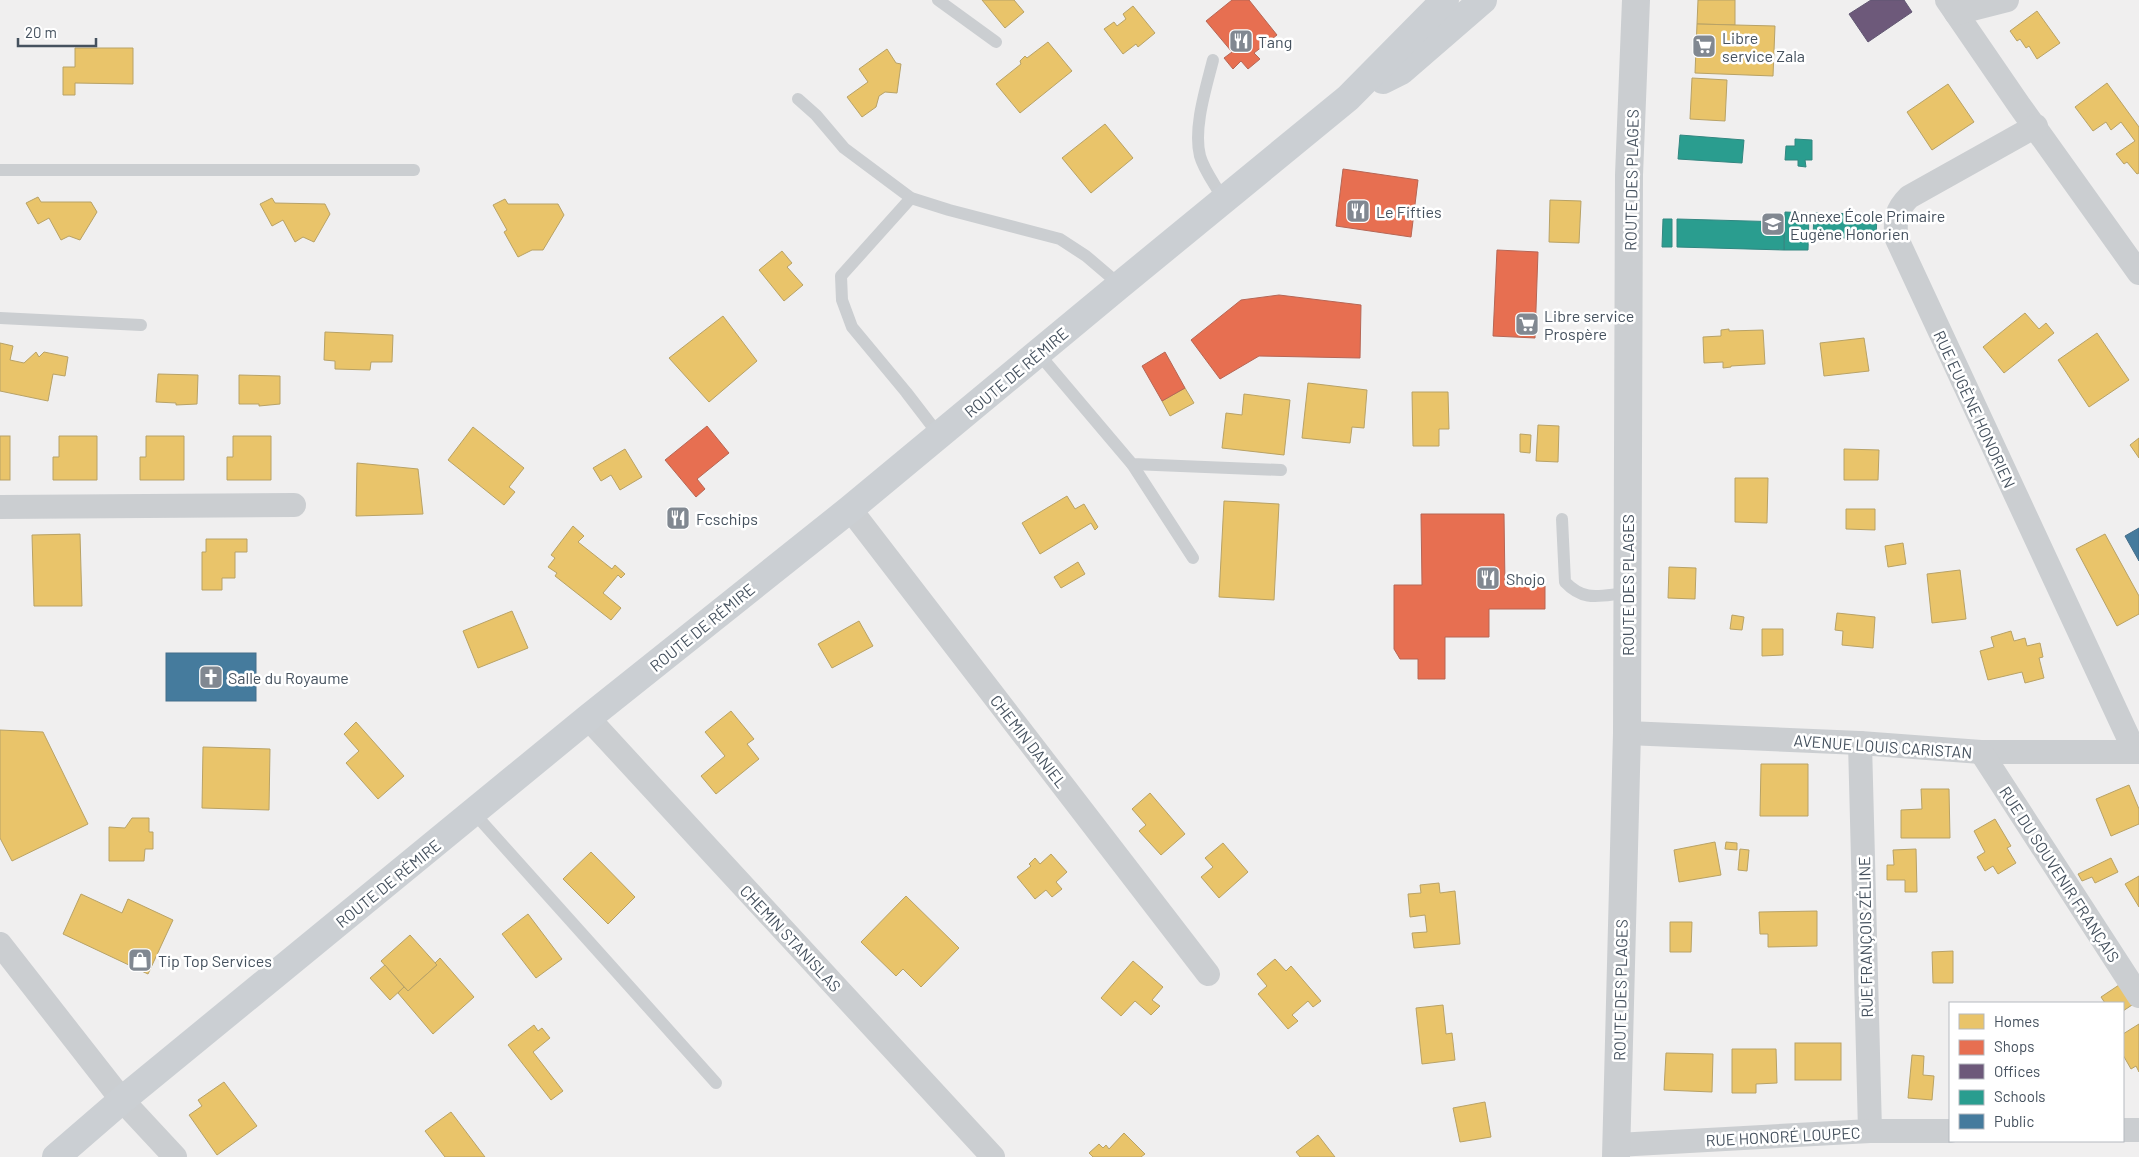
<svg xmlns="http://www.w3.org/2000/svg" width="2139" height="1157" viewBox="0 0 2139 1157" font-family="Barlow,sans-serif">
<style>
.homes{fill:#e9c46a;stroke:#b8a266}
.shops{fill:#e76f51;stroke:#b66655}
.offices{fill:#6d597a;stroke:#615772}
.schools{fill:#2a9d8f;stroke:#328680}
.public{fill:#457b9d;stroke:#456e8a}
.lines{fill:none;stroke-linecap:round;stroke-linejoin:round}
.service{stroke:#cbced1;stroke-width:12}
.minor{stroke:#cbced1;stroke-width:24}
.tertiary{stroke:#cbced1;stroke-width:28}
.secondary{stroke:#cbcfd3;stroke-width:28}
.labels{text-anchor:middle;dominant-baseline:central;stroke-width:5;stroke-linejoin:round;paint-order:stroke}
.poi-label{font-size:16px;fill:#45515e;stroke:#fff;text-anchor:start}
.street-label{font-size:16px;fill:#45515e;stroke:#fff}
</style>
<rect width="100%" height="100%" fill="#f0efef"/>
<g class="homes">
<path d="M 982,0 L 1014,0 L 1024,12 L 1005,28 Z"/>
<path d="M 1698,0 L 1735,0 L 1735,25 L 1697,24 Z"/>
<path d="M 1133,6 L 1155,33 L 1138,47 L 1136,44 L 1123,54 L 1104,29 L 1114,22 L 1117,26 L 1126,19 L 1123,14 Z"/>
<path d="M 2037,11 L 2060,43 L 2037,59 L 2029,46 L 2026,48 L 2020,39 L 2017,41 L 2010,31 Z"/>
<path d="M 1697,24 L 1775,26 L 1773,76 L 1695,73 Z"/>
<path d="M 1048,42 L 1072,71 L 1020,113 L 996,84 L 1021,64 L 1020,61 L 1025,56 L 1027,58 Z"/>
<path d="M 75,48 L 133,48 L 133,84 L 75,83 L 75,95 L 63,95 L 63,67 L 75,67 Z"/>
<path d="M 887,49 L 896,63 L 901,64 L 897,93 L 885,92 L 879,96 L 876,107 L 862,117 L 847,97 L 868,82 L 859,69 Z"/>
<path d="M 1692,78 L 1727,80 L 1725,121 L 1690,119 Z"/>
<path d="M 2107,83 L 2139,127 L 2139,173 L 2137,174 L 2127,162 L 2124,164 L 2116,154 L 2135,141 L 2121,122 L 2111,130 L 2106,122 L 2093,131 L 2075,107 Z"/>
<path d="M 1948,84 L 1974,122 L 1932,150 L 1907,112 Z"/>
<path d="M 1105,124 L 1133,158 L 1091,193 L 1062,158 Z"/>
<path d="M 38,197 L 41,202 L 91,202 L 97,212 L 80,240 L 69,236 L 61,240 L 49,218 L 38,224 L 26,203 Z"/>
<path d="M 272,198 L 275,203 L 325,204 L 330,214 L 314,242 L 303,237 L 295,242 L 283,220 L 272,226 L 260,204 Z"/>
<path d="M 505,199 L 508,204 L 558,204 L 564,215 L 543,250 L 532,250 L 518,257 L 504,232 L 507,230 L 493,205 Z"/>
<path d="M 1550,200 L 1581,201 L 1579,243 L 1549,242 Z"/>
<path d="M 782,251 L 792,263 L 787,267 L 803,285 L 784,301 L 759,270 Z"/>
<path d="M 2025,313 L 2039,329 L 2046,323 L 2054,333 L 2004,373 L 1983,347 Z"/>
<path d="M 723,316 L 757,361 L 709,402 L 669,358 Z"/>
<path d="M 1729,329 L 1729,331 L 1763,330 L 1765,364 L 1731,366 L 1731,367 L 1723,368 L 1723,362 L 1704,363 L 1703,337 L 1721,336 L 1721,330 Z"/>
<path d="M 325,332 L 393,335 L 392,362 L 371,362 L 370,370 L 335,369 L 335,361 L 324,360 Z"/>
<path d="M 2097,333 L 2129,380 L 2089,407 L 2058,360 Z"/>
<path d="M 1864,338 L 1869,371 L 1824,376 L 1820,343 Z"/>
<path d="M 0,343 L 13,346 L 10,360 L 24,363 L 36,352 L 39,357 L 44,352 L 68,357 L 65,376 L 53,374 L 48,401 L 0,391 Z"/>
<path d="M 158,374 L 198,375 L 197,404 L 176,405 L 176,403 L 156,402 Z"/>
<path d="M 239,375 L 280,376 L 280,404 L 259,406 L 259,404 L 239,404 Z"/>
<path d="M 1308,383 L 1367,390 L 1364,428 L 1352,427 L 1350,443 L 1302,438 Z"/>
<path d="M 1185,388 L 1194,403 L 1170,416 L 1162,401 Z"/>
<path d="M 1412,392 L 1448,392 L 1449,429 L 1439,429 L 1439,446 L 1413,446 Z"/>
<path d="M 1244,394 L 1290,400 L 1284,455 L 1222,448 L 1226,413 L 1242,415 Z"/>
<path d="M 1538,425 L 1559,426 L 1558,462 L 1536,461 Z"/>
<path d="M 473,427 L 524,468 L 509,487 L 515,492 L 504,505 L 448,460 Z"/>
<path d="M 1520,434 L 1531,435 L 1530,453 L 1520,452 Z"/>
<rect x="0" y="436" width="10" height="44"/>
<path d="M 59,436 L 97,436 L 97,480 L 53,480 L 53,457 L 59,457 Z"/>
<path d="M 146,436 L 184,436 L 184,480 L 140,480 L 140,457 L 146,457 Z"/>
<path d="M 233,436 L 271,436 L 271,480 L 227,480 L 227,457 L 233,457 Z"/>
<path d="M 2139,438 L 2139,458 L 2130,445 Z"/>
<path d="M 625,449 L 642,477 L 620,490 L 611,475 L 601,481 L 593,468 Z"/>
<path d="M 1844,449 L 1879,450 L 1878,480 L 1844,480 Z"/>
<path d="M 357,463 L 418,469 L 423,514 L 356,516 Z"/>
<path d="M 1735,478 L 1768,478 L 1767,523 L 1735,522 Z"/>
<path d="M 1067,496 L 1075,509 L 1084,504 L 1098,527 L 1095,530 L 1091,523 L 1040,554 L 1022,523 Z"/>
<path d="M 1224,501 L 1279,504 L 1274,600 L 1219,597 Z"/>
<path d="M 1846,509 L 1875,509 L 1875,530 L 1846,529 Z"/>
<path d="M 573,526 L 584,536 L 578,542 L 612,569 L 615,565 L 625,574 L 621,578 L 618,575 L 603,593 L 621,608 L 611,620 L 555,576 L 557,573 L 548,567 L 555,558 L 551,555 Z"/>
<path d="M 80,534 L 82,606 L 34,606 L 32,535 Z"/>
<path d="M 2105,534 L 2139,596 L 2139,614 L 2117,626 L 2076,549 Z"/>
<path d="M 206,539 L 247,539 L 247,552 L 235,552 L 235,578 L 222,578 L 222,590 L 202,590 L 202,552 L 206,552 Z"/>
<path d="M 1903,543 L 1906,564 L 1888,567 L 1885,546 Z"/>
<path d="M 1078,562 L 1085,574 L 1061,588 L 1054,577 Z"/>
<path d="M 1669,567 L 1696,568 L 1695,599 L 1668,598 Z"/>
<path d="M 1960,570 L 1966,619 L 1932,623 L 1927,574 Z"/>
<path d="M 512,611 L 528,648 L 478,668 L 463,631 Z"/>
<path d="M 1837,613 L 1875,617 L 1873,648 L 1842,645 L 1843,631 L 1835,630 Z"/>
<path d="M 1732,615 L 1744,617 L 1742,630 L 1730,629 Z"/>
<path d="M 859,621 L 873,646 L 832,668 L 818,644 Z"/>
<path d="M 1762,629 L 1783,629 L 1783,655 L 1762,656 Z"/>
<path d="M 2011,631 L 2014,641 L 2025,638 L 2027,646 L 2040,643 L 2043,657 L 2039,658 L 2044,678 L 2025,683 L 2022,672 L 1988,680 L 1980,651 L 1994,647 L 1991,637 Z"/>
<path d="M 731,711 L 754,739 L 747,744 L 759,759 L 716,794 L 701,776 L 725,756 L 705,732 Z"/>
<path d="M 356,722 L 404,776 L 378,799 L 346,763 L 359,751 L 344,734 Z"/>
<path d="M 0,730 L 43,732 L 88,824 L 12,861 L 0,838 Z"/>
<path d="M 203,747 L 270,749 L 269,810 L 202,808 Z"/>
<path d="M 1761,764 L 1808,764 L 1808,816 L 1760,816 Z"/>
<path d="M 2129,785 L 2139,809 L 2139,824 L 2111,836 L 2096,799 Z"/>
<path d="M 1921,789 L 1949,789 L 1950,838 L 1901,838 L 1901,810 L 1922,809 Z"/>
<path d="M 1150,793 L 1185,834 L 1161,855 L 1139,831 L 1146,825 L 1132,809 Z"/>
<path d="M 132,818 L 149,818 L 149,832 L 153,832 L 153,849 L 145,849 L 144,861 L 109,861 L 109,827 L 125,828 Z"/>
<path d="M 1995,819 L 2011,846 L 2007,848 L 2016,863 L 1998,874 L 1993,866 L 1985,871 L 1977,857 L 1985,852 L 1974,831 Z"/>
<path d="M 1715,842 L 1721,875 L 1679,882 L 1674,850 Z"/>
<path d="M 1726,842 L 1737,843 L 1737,850 L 1725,849 Z"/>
<path d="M 1223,843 L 1248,872 L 1219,898 L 1201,877 L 1213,867 L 1205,858 Z"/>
<path d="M 1740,849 L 1749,850 L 1747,871 L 1738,870 Z"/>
<path d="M 1916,849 L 1917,892 L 1905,892 L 1905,880 L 1887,880 L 1887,865 L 1894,865 L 1893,850 Z"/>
<path d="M 591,852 L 635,897 L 608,924 L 563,879 Z"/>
<path d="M 1051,854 L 1067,872 L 1056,882 L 1062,889 L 1052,897 L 1046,890 L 1035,899 L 1017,877 L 1031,866 L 1029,864 L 1035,858 L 1040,864 Z"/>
<path d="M 2111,858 L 2118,872 L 2095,883 L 2092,877 L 2082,881 L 2078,874 Z"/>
<path d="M 2139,876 L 2139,907 L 2125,884 Z"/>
<path d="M 1439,883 L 1440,893 L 1455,891 L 1460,944 L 1414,948 L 1412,933 L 1427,932 L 1425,915 L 1410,917 L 1408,894 L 1421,893 L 1420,885 Z"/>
<path d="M 81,894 L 122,913 L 128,899 L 173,920 L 148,974 L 63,934 Z"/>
<path d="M 906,896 L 959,948 L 921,987 L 903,969 L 896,976 L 861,942 Z"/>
<path d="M 1817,911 L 1817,946 L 1768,947 L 1768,934 L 1760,934 L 1759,912 Z"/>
<path d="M 528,914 L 562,959 L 536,978 L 502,934 Z"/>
<path d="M 1670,922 L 1692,922 L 1691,952 L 1670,952 Z"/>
<path d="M 410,935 L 437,965 L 408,991 L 381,961 Z"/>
<path d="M 1953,951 L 1953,983 L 1933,983 L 1932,952 Z"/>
<path d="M 440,958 L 474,997 L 433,1034 L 398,993 L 404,987 L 408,991 L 437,965 L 435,963 Z"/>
<path d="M 1275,959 L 1286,971 L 1291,966 L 1321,1001 L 1313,1007 L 1308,1001 L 1292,1015 L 1298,1021 L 1288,1029 L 1258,994 L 1267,986 L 1257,974 Z"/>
<path d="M 1133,961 L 1163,987 L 1152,1000 L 1160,1006 L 1151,1015 L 1135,1001 L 1121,1016 L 1101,998 Z"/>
<path d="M 385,965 L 404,987 L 390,1000 L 370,978 Z"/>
<path d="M 2122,983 L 2135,1003 L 2123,1011 L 2123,1003 L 2105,1003 L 2101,997 Z"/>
<path d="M 1443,1005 L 1446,1034 L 1452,1033 L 1455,1060 L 1422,1064 L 1416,1008 Z"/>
<path d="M 2139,1024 L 2139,1072 L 2136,1066 L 2131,1069 L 2123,1055 L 2123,1034 Z"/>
<path d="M 534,1025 L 538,1031 L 542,1028 L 550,1038 L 533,1052 L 563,1091 L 551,1100 L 508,1045 Z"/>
<rect x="1795" y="1043" width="46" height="37"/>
<path d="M 1732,1049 L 1776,1049 L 1777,1083 L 1756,1084 L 1756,1093 L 1732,1093 Z"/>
<path d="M 1666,1053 L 1713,1054 L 1712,1092 L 1664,1090 Z"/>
<path d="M 1912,1055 L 1924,1056 L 1923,1075 L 1934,1076 L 1932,1100 L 1908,1098 Z"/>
<path d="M 224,1082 L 257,1126 L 217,1155 L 189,1115 L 202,1106 L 198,1100 Z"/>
<path d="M 1485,1102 L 1491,1137 L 1460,1142 L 1453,1108 Z"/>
<path d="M 451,1112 L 485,1157 L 445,1157 L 425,1131 Z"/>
<path d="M 1124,1133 L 1145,1154 L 1141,1157 L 1093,1157 L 1089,1153 L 1099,1144 L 1103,1148 L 1106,1145 L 1109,1149 Z"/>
<path d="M 1318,1135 L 1335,1157 L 1300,1157 L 1296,1152 Z"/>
</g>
<g class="shops">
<path d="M 1232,0 L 1249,0 L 1277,35 L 1254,53 L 1260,59 L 1248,69 L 1241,61 L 1233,69 L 1224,58 L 1232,52 L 1206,21 Z"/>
<path d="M 1343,169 L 1418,180 L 1411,237 L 1336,226 Z"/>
<path d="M 1497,250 L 1538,252 L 1535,338 L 1493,336 Z"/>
<path d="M 1279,295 L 1361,305 L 1360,358 L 1259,356 L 1220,379 L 1191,340 L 1241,300 Z"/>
<path d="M 1165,352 L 1185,388 L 1162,401 L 1142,366 Z"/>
<path d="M 707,426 L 729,453 L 697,479 L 705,489 L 696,497 L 665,460 Z"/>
<path d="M 1421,514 L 1504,514 L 1505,586 L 1545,586 L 1545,609 L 1489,609 L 1489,637 L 1445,637 L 1445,679 L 1418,679 L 1418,659 L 1400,659 L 1394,649 L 1394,585 L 1422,585 Z"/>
</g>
<path class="offices" d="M 1871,0 L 1904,0 L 1912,12 L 1868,42 L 1849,14 Z"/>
<g class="schools">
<path d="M 1680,135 L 1744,140 L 1742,163 L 1678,159 Z"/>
<path d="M 1795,139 L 1812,140 L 1812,160 L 1805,160 L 1806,167 L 1798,166 L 1798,160 L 1785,160 L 1786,146 L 1795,146 Z"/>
<path d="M 1785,212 L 1809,213 L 1808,250 L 1784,250 Z"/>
<path d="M 1814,213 L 1877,214 L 1876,239 L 1813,237 Z"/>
<path d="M 1663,219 L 1672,219 L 1672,247 L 1662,247 Z"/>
<path d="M 1677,219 L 1784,222 L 1784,250 L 1677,247 Z"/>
</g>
<g class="public">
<path d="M 2139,528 L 2139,561 L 2125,536 Z"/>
<rect x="166" y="653" width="90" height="48"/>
</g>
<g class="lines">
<g class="service">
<path d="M 938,0 L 996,42"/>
<path d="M 1213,60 C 1206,88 1193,128 1200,156 C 1204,171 1217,187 1224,201"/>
<path d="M 798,99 L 816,115 L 844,148 L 911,198 L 949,210 L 1060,239 L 1086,256 L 1120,285"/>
<path d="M 0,170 L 414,170"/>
<path d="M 911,198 L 841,276 L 842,300 L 852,327 L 906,392 L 939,435"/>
<path d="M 0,318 L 141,325"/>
<path d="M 1038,353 L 1132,464 L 1281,470"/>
<path d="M 1132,464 L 1193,558"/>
<path d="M 1562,519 L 1565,582 C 1585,603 1601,595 1627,593"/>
<path d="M 474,813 L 716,1083"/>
</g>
<g class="minor">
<path d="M 1947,0 L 2019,105 L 2139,273"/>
<path d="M 1956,13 L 2007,0"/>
<path d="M 2036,126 L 1909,197 C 1896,210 1895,219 1896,237 L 2129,739 L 2139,751"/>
<path d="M 0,507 L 294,505"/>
<path d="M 850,509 L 1208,974"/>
<path d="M 588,718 L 993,1157"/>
<path d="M 1627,733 L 1860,743 L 1981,752 L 2139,752"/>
<path d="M 1860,743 L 1870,1131"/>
<path d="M 1981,752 L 2139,996"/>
<path d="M 0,944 L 122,1100 L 175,1157"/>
<path d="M 2123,1130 L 2139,1130"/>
<path d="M 1617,1145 L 1870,1131 L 1950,1131"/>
</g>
<path class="tertiary" d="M 1616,1157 L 1627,733 L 1629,175 L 1636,0"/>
<g class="secondary">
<path d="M 1383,80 L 1401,71 L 1483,0"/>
<path d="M 56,1157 L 122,1100 L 588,718 L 850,509 L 1120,285 L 1348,98 L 1445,0"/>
</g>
</g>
<defs>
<g id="restaurant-square" transform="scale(1.25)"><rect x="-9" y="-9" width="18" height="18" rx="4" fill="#818891" stroke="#fff"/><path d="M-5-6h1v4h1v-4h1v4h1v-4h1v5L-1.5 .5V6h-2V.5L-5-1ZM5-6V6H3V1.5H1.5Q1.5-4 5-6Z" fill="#fff"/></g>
<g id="supermarket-square" transform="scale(1.25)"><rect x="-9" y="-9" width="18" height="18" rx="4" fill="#818891" stroke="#fff"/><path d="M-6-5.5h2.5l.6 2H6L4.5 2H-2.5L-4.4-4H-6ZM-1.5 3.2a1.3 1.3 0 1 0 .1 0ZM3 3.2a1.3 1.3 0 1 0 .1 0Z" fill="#fff"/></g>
<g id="school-square" transform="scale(1.25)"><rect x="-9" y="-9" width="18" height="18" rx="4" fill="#818891" stroke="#fff"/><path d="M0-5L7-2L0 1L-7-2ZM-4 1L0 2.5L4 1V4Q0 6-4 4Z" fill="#fff"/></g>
<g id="church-square" transform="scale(1.25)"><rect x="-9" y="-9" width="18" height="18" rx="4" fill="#818891" stroke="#fff"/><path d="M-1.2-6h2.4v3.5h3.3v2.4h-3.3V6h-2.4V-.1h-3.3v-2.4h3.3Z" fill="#fff"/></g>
<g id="shop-square" transform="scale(1.25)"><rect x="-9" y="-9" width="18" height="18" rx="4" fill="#818891" stroke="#fff"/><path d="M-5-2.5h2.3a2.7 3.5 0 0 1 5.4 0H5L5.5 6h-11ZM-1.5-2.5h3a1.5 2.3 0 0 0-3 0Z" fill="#fff"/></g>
</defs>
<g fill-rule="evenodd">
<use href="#restaurant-square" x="1241" y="41"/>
<use href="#supermarket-square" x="1704" y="46"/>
<use href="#restaurant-square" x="1358" y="211"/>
<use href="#school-square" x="1773" y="224"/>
<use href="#supermarket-square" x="1527" y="324"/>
<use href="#restaurant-square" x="678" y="518"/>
<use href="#restaurant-square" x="1488" y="578"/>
<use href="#church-square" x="211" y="677"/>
<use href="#shop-square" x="140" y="960"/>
</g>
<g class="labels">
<g class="poi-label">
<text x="1722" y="37">Libre<tspan x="1722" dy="18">service Zala</tspan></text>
<text x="1258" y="41">Tang</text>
<text x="1376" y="211">Le Fifties</text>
<text x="1790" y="215">Annexe École Primaire<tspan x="1790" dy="18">Eugène Honorien</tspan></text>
<text x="1544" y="315">Libre service<tspan x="1544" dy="18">Prospère</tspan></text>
<text x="696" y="518">Fcschips</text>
<text x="1506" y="578">Shojo</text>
<text x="228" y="677">Salle du Royaume</text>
<text x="158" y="960">Tip Top Services</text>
</g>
<g class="street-label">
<text transform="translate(1631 180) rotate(-89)">ROUTE DES PLAGES</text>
<text transform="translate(1016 372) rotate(-40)">ROUTE DE RÉMIRE</text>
<text transform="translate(1975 409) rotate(65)">RUE EUGÈNE HONORIEN</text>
<text transform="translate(1627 585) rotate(-90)">ROUTE DES PLAGES</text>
<text transform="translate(702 627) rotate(-39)">ROUTE DE RÉMIRE</text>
<text transform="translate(1029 741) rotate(52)">CHEMIN DANIEL</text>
<text transform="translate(1883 746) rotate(4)">AVENUE LOUIS CARISTAN</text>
<text transform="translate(2060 874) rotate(57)">RUE DU SOUVENIR FRANÇAIS</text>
<text transform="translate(388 883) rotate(-39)">ROUTE DE RÉMIRE</text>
<text transform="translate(1865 937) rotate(-91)">RUE FRANÇOIS ZÉLINE</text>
<text transform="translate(791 938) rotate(47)">CHEMIN STANISLAS</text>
<text transform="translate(1620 990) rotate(-89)">ROUTE DES PLAGES</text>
<text transform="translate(1783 1136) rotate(-3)">RUE HONORÉ LOUPEC</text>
</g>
</g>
<rect x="1949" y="1002" width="175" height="140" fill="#ffffff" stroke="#b5b9bf"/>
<rect x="1959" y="1014" width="25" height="15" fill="#e9c46a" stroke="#b5b9bf"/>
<text x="1994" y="1027" font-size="15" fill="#45515e">Homes</text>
<rect x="1959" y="1040" width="25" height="15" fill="#e76f51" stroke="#b5b9bf"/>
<text x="1994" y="1052" font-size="15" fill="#45515e">Shops</text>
<rect x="1959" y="1064" width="25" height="15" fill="#6d597a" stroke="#b5b9bf"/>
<text x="1994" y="1077" font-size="15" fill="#45515e">Offices</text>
<rect x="1959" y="1090" width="25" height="15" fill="#2a9d8f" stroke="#b5b9bf"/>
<text x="1994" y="1102" font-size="15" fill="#45515e">Schools</text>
<rect x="1959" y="1114" width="25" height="15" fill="#457b9d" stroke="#b5b9bf"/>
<text x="1994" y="1127" font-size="15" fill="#45515e">Public</text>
<path d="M18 38v8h78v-8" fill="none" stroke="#45515e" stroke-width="2.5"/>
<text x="25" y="38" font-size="15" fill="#45515e" stroke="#ffffff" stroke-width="4" paint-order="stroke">20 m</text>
</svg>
